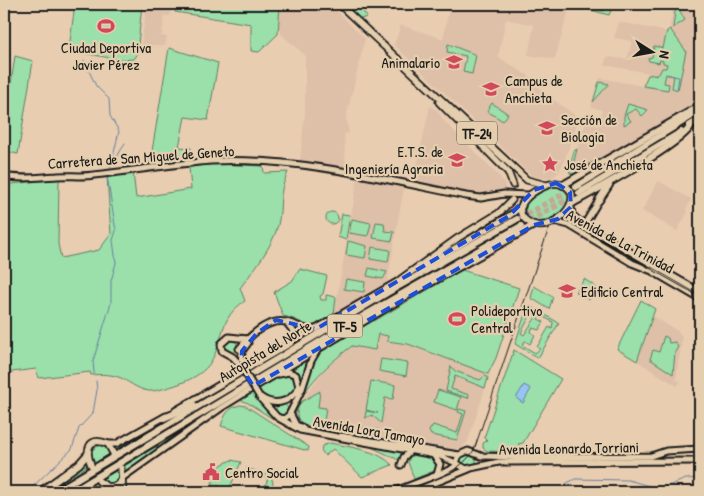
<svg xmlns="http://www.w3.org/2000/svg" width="704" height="496" viewBox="0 0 704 496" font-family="'Patrick Hand',sans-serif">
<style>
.built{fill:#debfa8}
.green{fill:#9bdfaa;stroke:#5c7e63;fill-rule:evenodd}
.water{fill:#97c4f1;stroke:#66819c}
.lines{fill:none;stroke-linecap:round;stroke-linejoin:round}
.stream{stroke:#66819c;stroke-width:1}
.motorway-tunnel{stroke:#c0aa93;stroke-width:6;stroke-dasharray:6 3;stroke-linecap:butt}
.secondary-casing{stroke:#1c1c1c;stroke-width:9}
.primary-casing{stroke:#1c1c1c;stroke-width:9}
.motorway-casing{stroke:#1c1c1c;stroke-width:10}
.secondary{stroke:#e5ceae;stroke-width:5}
.primary{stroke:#e5ceae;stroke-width:5.5}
.motorway{stroke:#e5ceae;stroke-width:6}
.tram{stroke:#1c1c1c;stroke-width:1}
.secondary-bridge-casing{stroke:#1c1c1c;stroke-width:9;stroke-linecap:butt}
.secondary-bridge{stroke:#e5ceae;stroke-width:5}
.marked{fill:none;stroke:#1d4ed8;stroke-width:4;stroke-dasharray:10 6;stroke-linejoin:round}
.labels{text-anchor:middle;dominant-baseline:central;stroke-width:4.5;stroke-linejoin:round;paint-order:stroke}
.shield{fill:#e5ceae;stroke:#585148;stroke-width:1}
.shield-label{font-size:14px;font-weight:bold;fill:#1c1c1c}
.poi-label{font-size:15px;fill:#1c1c1c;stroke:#e5ceae;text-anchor:start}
.street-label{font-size:15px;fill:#1c1c1c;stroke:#e5ceae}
</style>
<rect width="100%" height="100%" fill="#e9cdb1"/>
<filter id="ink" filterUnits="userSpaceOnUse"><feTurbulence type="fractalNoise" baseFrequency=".02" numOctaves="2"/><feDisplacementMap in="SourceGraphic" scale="10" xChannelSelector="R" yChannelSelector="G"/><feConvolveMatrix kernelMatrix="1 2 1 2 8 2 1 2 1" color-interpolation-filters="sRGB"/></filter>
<g filter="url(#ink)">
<g class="built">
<path d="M 147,4 L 156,4 L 165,11 L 167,8 L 171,11 L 170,16 L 164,15 L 162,35 L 157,35 L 167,37 L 165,46 L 141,44 Z"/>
<path d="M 280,4 L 330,4 L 365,39 L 346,118 L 349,133 L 344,134 L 346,169 L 299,169 L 305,113 L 305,55 L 282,35 L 278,24 Z"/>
<path d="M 450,4 L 570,5 L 555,59 L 528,55 L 534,25 L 506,19 L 498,57 L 527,75 L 547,95 L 579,118 L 563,164 L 558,173 L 550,179 L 532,176 L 394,45 L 401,25 L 443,39 Z"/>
<path d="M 576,4 L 613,4 L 609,15 L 576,6 Z"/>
<path d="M 674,4 L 700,10 L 700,100 L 581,172 L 569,172 L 570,161 L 574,151 L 577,149 L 586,121 L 598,126 L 602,110 L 591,107 L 600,78 L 643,86 L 649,73 L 604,65 L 607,57 L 627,59 L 632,41 L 614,38 L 619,22 L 669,32 Z"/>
<path d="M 430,106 L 437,110 L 443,120 L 499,176 L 504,183 L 506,190 L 478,194 L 417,182 L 418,179 L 415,179 L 417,166 Z"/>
<path d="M 358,176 L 404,187 L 387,283 L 334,315 Z"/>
<path d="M 658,181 L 691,199 L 686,210 L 688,212 L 677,231 L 642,211 Z"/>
<path d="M 653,316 L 679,332 L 682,338 L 676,380 L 681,381 L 677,386 L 637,361 Z"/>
<path d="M 377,334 L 388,336 L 387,341 L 408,344 L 490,374 L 468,441 L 462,449 L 452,450 L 357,435 L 357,433 L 353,432 L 352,435 L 309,427 L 298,422 L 297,408 L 324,369 L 352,346 Z"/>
</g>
<g class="green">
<path d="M 75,4 L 142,4 L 137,55 L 134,59 L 122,60 L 71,51 L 69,49 Z"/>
<path d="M 177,4 L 280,4 L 278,34 L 259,52 L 251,51 L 251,24 L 175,12 Z"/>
<path d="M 343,4 L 358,4 L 367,17 L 360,19 Z"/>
<path d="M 576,4 L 604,11 L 610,4 L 613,5 L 609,15 L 576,6 Z"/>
<path d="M 676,4 L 689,8 L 677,6 L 685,20 L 673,28 Z"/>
<path d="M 670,29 L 686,51 L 678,90 L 672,88 L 674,76 L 666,74 L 664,83 L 669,84 L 668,90 L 643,86 L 648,75 L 659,74 L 662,68 L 666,68 L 667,64 L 663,63 L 663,61 L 660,60 L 659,63 L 649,61 L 648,58 L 652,57 L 654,46 L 663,48 L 667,31 Z"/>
<path d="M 448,44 L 476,55 L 472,74 L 463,72 L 466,56 L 447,52 Z"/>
<path d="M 169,48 L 218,63 L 208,120 L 185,117 L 179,147 L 191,148 L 190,162 L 150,163 Z"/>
<path d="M 15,56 L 33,61 L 18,154 L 4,151 L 4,133 Z"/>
<path d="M 599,82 L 609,84 L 593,102 Z"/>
<path d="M 492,103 L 508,114 L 503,121 L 487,111 Z"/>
<path d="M 628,104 L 648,110 L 642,116 L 636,109 L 626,114 L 631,121 L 624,125 L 624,116 Z"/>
<path d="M 577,149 L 574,161 L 578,169 L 589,164 L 590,166 L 575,175 L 570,173 L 569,169 L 574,151 Z"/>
<path d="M 214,164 L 263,166 L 264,173 L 288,172 C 277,196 283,203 278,225 C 273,246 253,271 240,288 L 245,301 C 218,318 225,340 210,363 C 200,379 170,388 153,391 C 141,392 131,383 121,378 C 112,374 101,374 91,375 L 90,372 L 39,378 L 36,369 L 4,373 L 4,182 L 11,184 L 59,179 L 58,244 L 61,258 L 99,250 L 111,234 L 107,176 L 133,172 L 136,198 L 191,189 L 189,167 Z"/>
<path d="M 556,186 C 588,195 555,226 532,221 L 525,214 L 527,201 L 539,191 Z"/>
<circle cx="332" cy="218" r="6"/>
<path d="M 342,214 L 350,215 L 346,240 L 338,237 Z"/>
<path d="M 352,219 L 371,223 L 368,236 L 349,233 Z"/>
<path d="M 376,222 L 384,223 L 385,231 L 394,232 L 392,241 L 373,238 Z"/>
<path d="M 348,241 L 367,246 L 365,258 L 346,255 Z"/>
<path d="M 372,247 L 390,250 L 388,262 L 370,259 Z"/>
<path d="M 369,268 L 387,272 L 383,279 L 367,276 Z"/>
<path d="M 300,269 L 327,276 L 323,294 L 320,296 L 321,300 L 326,300 L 326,295 L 336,297 L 334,315 C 301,335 312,322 283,316 L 274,292 L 292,281 Z"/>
<path d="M 462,270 L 519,288 L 496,358 L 488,374 L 408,344 L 387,341 L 388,336 L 378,334 L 375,350 L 352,346 C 332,361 301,387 296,413 L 294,413 L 306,387 L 311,364 L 317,354 L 373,319 L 374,321 Z"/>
<path d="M 346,279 L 365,282 L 364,292 L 344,289 Z"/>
<path d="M 584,279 L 596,287 L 589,300 L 576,292 Z"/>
<path d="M 534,286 L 553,297 L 549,309 L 531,298 Z"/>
<path d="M 641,300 L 655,309 L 637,361 L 617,349 Z"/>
<path d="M 528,305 L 559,323 L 538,358 L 515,344 ZM 531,314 L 536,317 L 524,335 L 521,333 ZM 540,315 L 553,322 L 552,329 L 549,327 L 537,347 L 540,349 L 535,353 L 522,345 L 525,341 L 530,344 L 535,335 L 531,332 L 532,328 L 539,330 L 544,322 L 538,319 Z"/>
<path d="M 664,336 L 668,338 L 669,343 L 675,342 L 678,347 L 675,352 L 673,374 L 650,359 L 653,350 L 659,352 Z"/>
<circle cx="230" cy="346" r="7"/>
<path d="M 514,350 L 561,379 L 523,443 L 518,444 L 520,446 C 513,454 498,451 487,451 L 483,448 L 483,443 L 487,441 L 484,438 Z"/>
<path d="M 310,358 L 301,386 L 297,374 L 289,368 Z"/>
<path d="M 381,359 L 408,363 L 406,376 L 379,371 Z"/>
<path d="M 451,366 L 455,371 L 480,380 L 485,376 L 488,378 L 485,388 L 455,376 L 451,389 L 469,395 L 468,398 L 446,391 Z"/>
<path d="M 287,374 L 295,379 L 296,387 C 286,402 266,405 257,388 Z"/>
<path d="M 371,381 L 395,385 L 393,399 L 385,398 L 381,423 L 372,415 L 365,418 L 366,411 L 378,413 L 366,410 Z"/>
<path d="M 438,390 L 461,397 L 457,410 L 434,402 Z"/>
<path d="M 253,391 L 266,410 L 286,427 L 248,403 L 238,399 Z"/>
<path d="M 320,391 L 318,407 L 326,408 L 323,429 C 306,426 289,423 301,402 Z"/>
<circle cx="282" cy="410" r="6"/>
<path d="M 240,405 L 246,406 L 309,447 L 308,451 L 221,426 C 225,414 228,408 240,405 Z"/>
<path d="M 459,409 L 466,411 L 457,440 L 431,435 L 429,431 L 433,425 L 457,433 L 463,414 L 458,412 Z"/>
<path d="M 174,416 L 115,451 L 114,449 L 144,430 Z"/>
<path d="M 191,425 L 192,427 L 125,472 L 123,467 Z"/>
<path d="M 363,427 L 372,433 L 378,429 L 376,438 L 362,436 Z"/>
<path d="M 330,443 C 349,447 379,450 392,465 L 362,477 L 333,449 L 325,456 L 321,450 L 322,446 Z"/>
<path d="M 100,445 L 106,448 L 110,454 L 94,464 L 91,450 Z"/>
<path d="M 371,447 L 405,452 L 401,461 Z"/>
<path d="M 467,453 L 476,456 L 476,463 L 469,467 L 461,466 L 458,460 Z"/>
<path d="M 415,455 L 433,458 L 437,464 L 434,471 L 414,479 L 408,462 L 410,457 Z"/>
<path d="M 231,460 L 241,462 L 229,490 L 212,483 L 221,465 Z"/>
<path d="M 84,465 L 87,466 L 57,487 L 45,492 Z"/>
<path d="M 246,468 L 271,476 L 273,483 L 269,492 L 263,492 L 268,478 Z"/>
<path d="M 118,470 L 118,479 L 113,483 L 108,484 L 102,479 Z"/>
</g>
<path class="water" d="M 524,385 L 531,389 L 523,403 L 516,398 Z"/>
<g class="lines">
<g class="stream">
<path d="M 84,60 L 96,86 L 109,99 L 110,116 L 119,131 L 110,170"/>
<path d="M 668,75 L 679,77 L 677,90"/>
<path d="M 113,164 L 125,143"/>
<path d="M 94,373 L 93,361 L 111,303 L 111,281 L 116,263 L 113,240 L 116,231 L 107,176"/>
<path d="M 27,492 L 72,449 L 79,428 L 93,413 L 97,390 L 96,381"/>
<path d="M 559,492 L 567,483 L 575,479 L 628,480 L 660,489 L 686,479 L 700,478"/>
</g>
<g class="motorway-tunnel">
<path d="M 518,219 L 573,189"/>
<path d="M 521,226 L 579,193"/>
</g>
<g class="secondary-casing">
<g id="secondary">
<path d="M 4,176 C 21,180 39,177 57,176 C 69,175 82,177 94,175 C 133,171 172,164 211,161 C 297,157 383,179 466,196 L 481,198 L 504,194 L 528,195"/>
<path d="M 571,207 L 572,215 L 584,225 L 700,292"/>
<path d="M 554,221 L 569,225 L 632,263 L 652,271 L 700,299"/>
<path d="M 584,225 L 599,200"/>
<path d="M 418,270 L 509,216 L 522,206"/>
<path d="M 239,349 C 252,333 272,315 293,324 C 301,327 306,331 316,329 L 404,278"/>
<path d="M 241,366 L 233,357 L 222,351 L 221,344 L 229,337 L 248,339"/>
<path d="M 241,366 L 242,351 L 248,343"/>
<path d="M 259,396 C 273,407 290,404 299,387 L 296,375 L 289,372 L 279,374"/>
<path d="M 260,398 L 277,417 L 300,430 L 440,456 L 456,463"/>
<path d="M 175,411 L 291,343 L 294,332 L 286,322"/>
<path d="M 290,413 L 296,425 L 303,428"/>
<path d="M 279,418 L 284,419 L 289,415 L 302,389 L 311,361 L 318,349"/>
<path d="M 341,436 L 459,455"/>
<path d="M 108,444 L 116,444 L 166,416"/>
<path d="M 700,449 L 666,451 L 651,456 L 517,457 L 481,456 L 468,451 L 459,455 L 456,463 L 466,469 L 499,462 L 700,461"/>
<path d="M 434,456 L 440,464 L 437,475"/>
<path d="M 401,465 L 404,457 L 410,451"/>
<path d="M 122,478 L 221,408 L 266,380"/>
<path d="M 393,492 L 450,470 L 457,465"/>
<path d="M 413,492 L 469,469"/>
</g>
</g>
<g class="primary-casing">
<g id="primary">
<path d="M 339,4 L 527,180 L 546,185"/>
<path d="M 439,102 L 508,172 L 513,185"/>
<path d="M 556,183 C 594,189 556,235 532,224 C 502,209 538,185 556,183 Z"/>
<path d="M 401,279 L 458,238 L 499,213 L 512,200"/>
<path d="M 91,465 C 85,450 88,436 108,444 L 113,453"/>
<path d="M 121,468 L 123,492"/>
<path d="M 99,481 L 114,492"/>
<path d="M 108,487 L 116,486 L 122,480"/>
<path d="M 92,492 L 102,489 L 110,492"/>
</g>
</g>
<g class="motorway-casing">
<g id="motorway">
<path d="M 689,126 L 700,119"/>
<path d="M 563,185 L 700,106"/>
<path d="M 576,187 L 700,111"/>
<path d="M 579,193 L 681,132"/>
<path d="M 599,200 L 609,185"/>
<path d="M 571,204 C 592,192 685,142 691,125"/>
<path d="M 264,381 L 399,300 L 534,225"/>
<path d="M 164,418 L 194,405"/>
<path d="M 40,492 L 79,464 L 87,455"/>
<path d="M 55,492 L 387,293 L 517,219"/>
<path d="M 72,492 L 342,328 L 521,226"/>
</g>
</g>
<use href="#secondary" class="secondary"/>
<use href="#primary" class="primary"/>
<use href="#motorway" class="motorway"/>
<g class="tram">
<path d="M 574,225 L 700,297"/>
<path d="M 398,492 C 425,482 458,476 474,450 L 549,228"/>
</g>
<g class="secondary-bridge-casing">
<path id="secondary-bridge" d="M 241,366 L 259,396"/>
</g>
<use href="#secondary-bridge" class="secondary-bridge"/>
</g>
</g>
<path class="marked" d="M 556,183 L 570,192 L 571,207 L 558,219 L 534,225 L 253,386 L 241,366 L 242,351 L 257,333 L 276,320 L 316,329 L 509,216 L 534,190 Z"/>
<defs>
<g id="stadium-bare" transform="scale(1.35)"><path d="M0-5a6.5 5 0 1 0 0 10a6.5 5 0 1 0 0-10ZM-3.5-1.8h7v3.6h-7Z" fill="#d1495b" stroke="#e5ceae" stroke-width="2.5" paint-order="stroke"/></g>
<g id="university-bare" transform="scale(1.35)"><path d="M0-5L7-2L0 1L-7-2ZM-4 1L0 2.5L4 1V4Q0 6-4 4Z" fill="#d1495b" stroke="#e5ceae" stroke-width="2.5" paint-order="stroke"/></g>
<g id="sight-bare" transform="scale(1.35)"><path d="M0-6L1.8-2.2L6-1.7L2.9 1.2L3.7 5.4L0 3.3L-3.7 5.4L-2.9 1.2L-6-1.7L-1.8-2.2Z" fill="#d1495b" stroke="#e5ceae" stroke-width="2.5" paint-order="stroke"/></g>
<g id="civic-bare" transform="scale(1.35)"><path d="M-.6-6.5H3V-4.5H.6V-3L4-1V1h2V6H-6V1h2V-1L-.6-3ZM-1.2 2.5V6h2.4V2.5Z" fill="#d1495b" stroke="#e5ceae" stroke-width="2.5" paint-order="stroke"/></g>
</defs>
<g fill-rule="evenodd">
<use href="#stadium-bare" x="106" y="26"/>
<use href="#university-bare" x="454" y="62"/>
<use href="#university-bare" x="491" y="89"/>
<use href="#university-bare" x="547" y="128"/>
<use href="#university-bare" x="457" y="160"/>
<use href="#sight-bare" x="550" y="164"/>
<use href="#university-bare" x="567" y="291"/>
<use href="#stadium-bare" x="457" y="319"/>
<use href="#civic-bare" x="211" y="472"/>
</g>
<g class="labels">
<g class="shield">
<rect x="457" y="121.5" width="40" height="23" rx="4"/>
<rect x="327.5" y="314.5" width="35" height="23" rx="4"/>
</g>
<g class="shield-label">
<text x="477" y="133">TF-24</text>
<text x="345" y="326">TF-5</text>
</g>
<g class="poi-label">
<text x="106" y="47" text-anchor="middle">Ciudad Deportiva<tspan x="106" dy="17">Javier Pérez</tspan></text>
<text x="440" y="62" text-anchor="end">Animalario</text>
<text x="505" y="80">Campus de<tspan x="505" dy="17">Anchieta</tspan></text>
<text x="561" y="119">Sección de<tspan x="561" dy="17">Biologia</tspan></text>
<text x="443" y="151" text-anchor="end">E.T.S. de<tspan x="443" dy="17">Ingeniería Agraria</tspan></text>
<text x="564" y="164">José de Anchieta</text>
<text x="581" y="291">Edificio Central</text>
<text x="471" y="310">Polideportivo<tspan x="471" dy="17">Central</tspan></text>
<text x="225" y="472">Centro Social</text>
</g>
<g class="street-label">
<text transform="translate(141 157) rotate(-4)">Carretera de San Miguel de Geneto</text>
<text transform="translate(620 241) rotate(28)">Avenida de La Trinidad</text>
<text transform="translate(265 351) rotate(-31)">Autopista del Norte</text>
<text transform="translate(369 430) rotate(10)">Avenida Lora Tamayo</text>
<text transform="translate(569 448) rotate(-1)">Avenida Leonardo Torriani</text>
</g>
</g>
<rect width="704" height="496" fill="none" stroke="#e5ceae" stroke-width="20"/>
<rect x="10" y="10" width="684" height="476" fill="none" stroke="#1c1c1c" stroke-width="2" filter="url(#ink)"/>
<g transform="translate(652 52) rotate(101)" stroke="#e5ceae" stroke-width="4" paint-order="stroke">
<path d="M0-4L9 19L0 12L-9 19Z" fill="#1c1c1c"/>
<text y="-8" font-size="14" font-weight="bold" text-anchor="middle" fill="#1c1c1c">N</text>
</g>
</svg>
